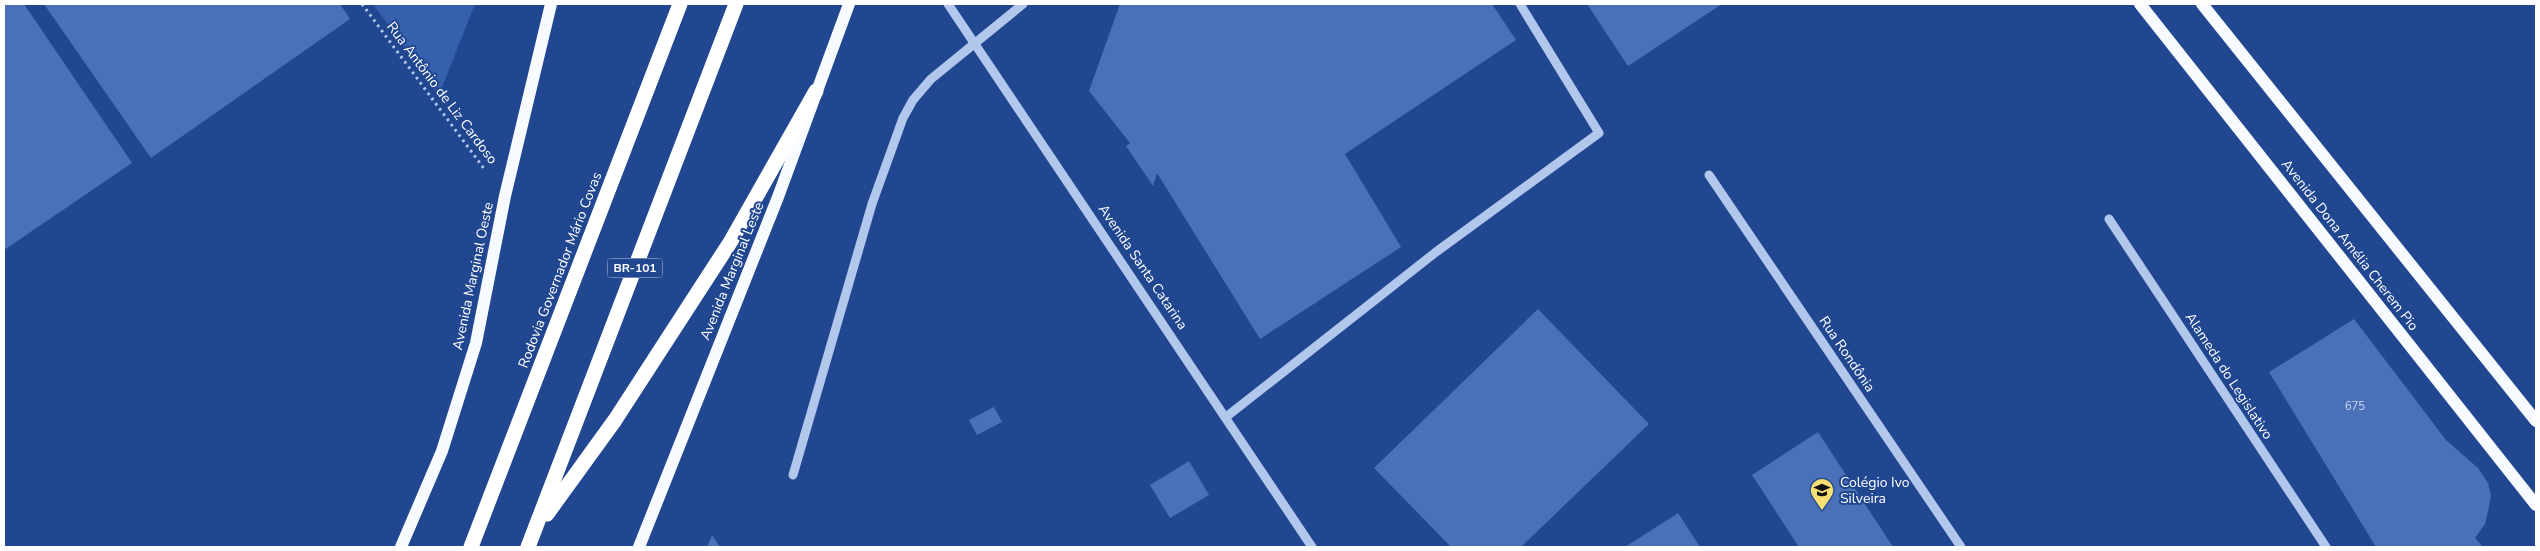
<svg xmlns="http://www.w3.org/2000/svg" width="2540" height="551" viewBox="0 0 2540 551" font-family="'Nunito Sans',sans-serif">
<style>
.green{fill:#3560ad}
.building{fill:#4a70b7}
.lines{fill:none;stroke-linecap:round;stroke-linejoin:round}
.path{stroke:#b2c7ec;stroke-width:3;stroke-dasharray:2.5 4;stroke-linecap:butt}
.minor{stroke:#b2c7ec;stroke-width:9}
.major{stroke:#f7faff;stroke-width:12}
.highway{stroke:#fff;stroke-width:15}
.labels{text-anchor:middle;dominant-baseline:central;stroke-width:4;stroke-linejoin:round;paint-order:stroke}
.number-label{font-size:11px;fill:#d2dbed}
.shield{fill:#214790;stroke:#bcc8de;stroke-width:1}
.shield-label{font-size:12px;font-weight:bold;fill:#fff}
.street-label{font-size:14px;fill:#fff;stroke:#214790}
.poi-label{font-size:14px;fill:#fff;stroke:#214790;text-anchor:start}
</style>
<rect width="100%" height="100%" fill="#214790"/>
<path class="green" d="M 373,4 L 475,4 L 439,95 Z"/>
<g class="building">
<path d="M 4,4 L 24,4 L 132,163 L 4,250 Z"/>
<path d="M 44,4 L 340,4 L 350,19 L 151,158 Z"/>
<path d="M 1120,4 L 1492,4 L 1516,40 L 1345,154 L 1401,247 L 1260,339 L 1157,173 L 1153,186 L 1126,146 L 1130,143 L 1089,91 Z"/>
<path d="M 1587,4 L 1722,4 L 1628,66 Z"/>
<path d="M 1538,309 L 1649,424 L 1521,547 L 1451,547 L 1374,468 Z"/>
<path d="M 2354,319 L 2446,440 L 2478,468 L 2488,483 L 2491,496 L 2489,507 L 2485,524 L 2475,538 L 2483,547 L 2376,547 L 2269,372 Z"/>
<path d="M 994,407 L 1002,422 L 977,435 L 969,420 Z"/>
<path d="M 1818,432 L 1893,547 L 1799,547 L 1752,475 Z"/>
<path d="M 1189,461 L 1209,495 L 1170,518 L 1150,485 Z"/>
<path d="M 1678,513 L 1700,547 L 1625,547 Z"/>
<path d="M 712,535 L 720,547 L 707,547 Z"/>
</g>
<g class="lines">
<path class="path" d="M 362,4 L 485,170"/>
<g class="minor">
<path d="M 948,4 L 1312,547"/>
<path d="M 1709,175 L 1961,547"/>
<path d="M 2109,219 L 2326,547"/>
<path d="M 1226,417 L 1436,252 L 1599,133 L 1520,4"/>
<path d="M 793,475 L 872,204 L 903,118 L 913,100 L 931,79 L 1023,4"/>
</g>
<g class="major">
<path d="M 2140,4 L 2536,505"/>
<path d="M 2202,4 L 2536,421"/>
<path d="M 401,547 L 442,451 L 476,343 L 505,196 L 551,4"/>
<path d="M 639,547 L 778,197 L 849,4"/>
</g>
<g class="highway">
<path d="M 547,514 L 615,420 L 731,241 L 816,91"/>
<path d="M 471,547 L 680,4"/>
<path d="M 528,547 L 736,4"/>
</g>
</g>
<defs>
<g id="school-pin" transform="scale(1.25)"><path d="M0 17L-7.5 6A9.5 9.5 0 1 1 7.5 6Z" fill="#f9df73" stroke="#214790"/><path d="M0-5L7-2L0 1L-7-2ZM-4 1L0 2.5L4 1V4Q0 6-4 4Z" fill="#111"/></g>
</defs>
<g fill-rule="evenodd">
<use href="#school-pin" x="1822" y="490"/>
</g>
<g class="labels">
<g class="number-label">
<text x="2355" y="406">675</text>
</g>
<rect class="shield" x="607.5" y="258.5" width="55" height="19" rx="4"/>
<g class="shield-label">
<text x="635" y="268">BR-101</text>
</g>
<g class="street-label">
<text transform="translate(442 93) rotate(53)">Rua Antônio de Liz Cardoso</text>
<text transform="translate(2350 245) rotate(52)">Avenida Dona Amélia Cherem Pio</text>
<text transform="translate(1143 267) rotate(56)">Avenida Santa Catarina</text>
<text transform="translate(560 270) rotate(-69)">Rodovia Governador Mário Covas</text>
<text transform="translate(732 271) rotate(-68)">Avenida Marginal Leste</text>
<text transform="translate(473 276) rotate(-78)">Avenida Marginal Oeste</text>
<text transform="translate(1847 354) rotate(56)">Rua Rondônia</text>
<text transform="translate(2229 376) rotate(57)">Alameda do Legislativo</text>
</g>
<g class="poi-label">
<text x="1840" y="482">Colégio Ivo<tspan x="1840" dy="16">Silveira</tspan></text>
</g>
</g>
<rect width="2540" height="551" fill="none" stroke="#ffffff" stroke-width="10"/>
</svg>
